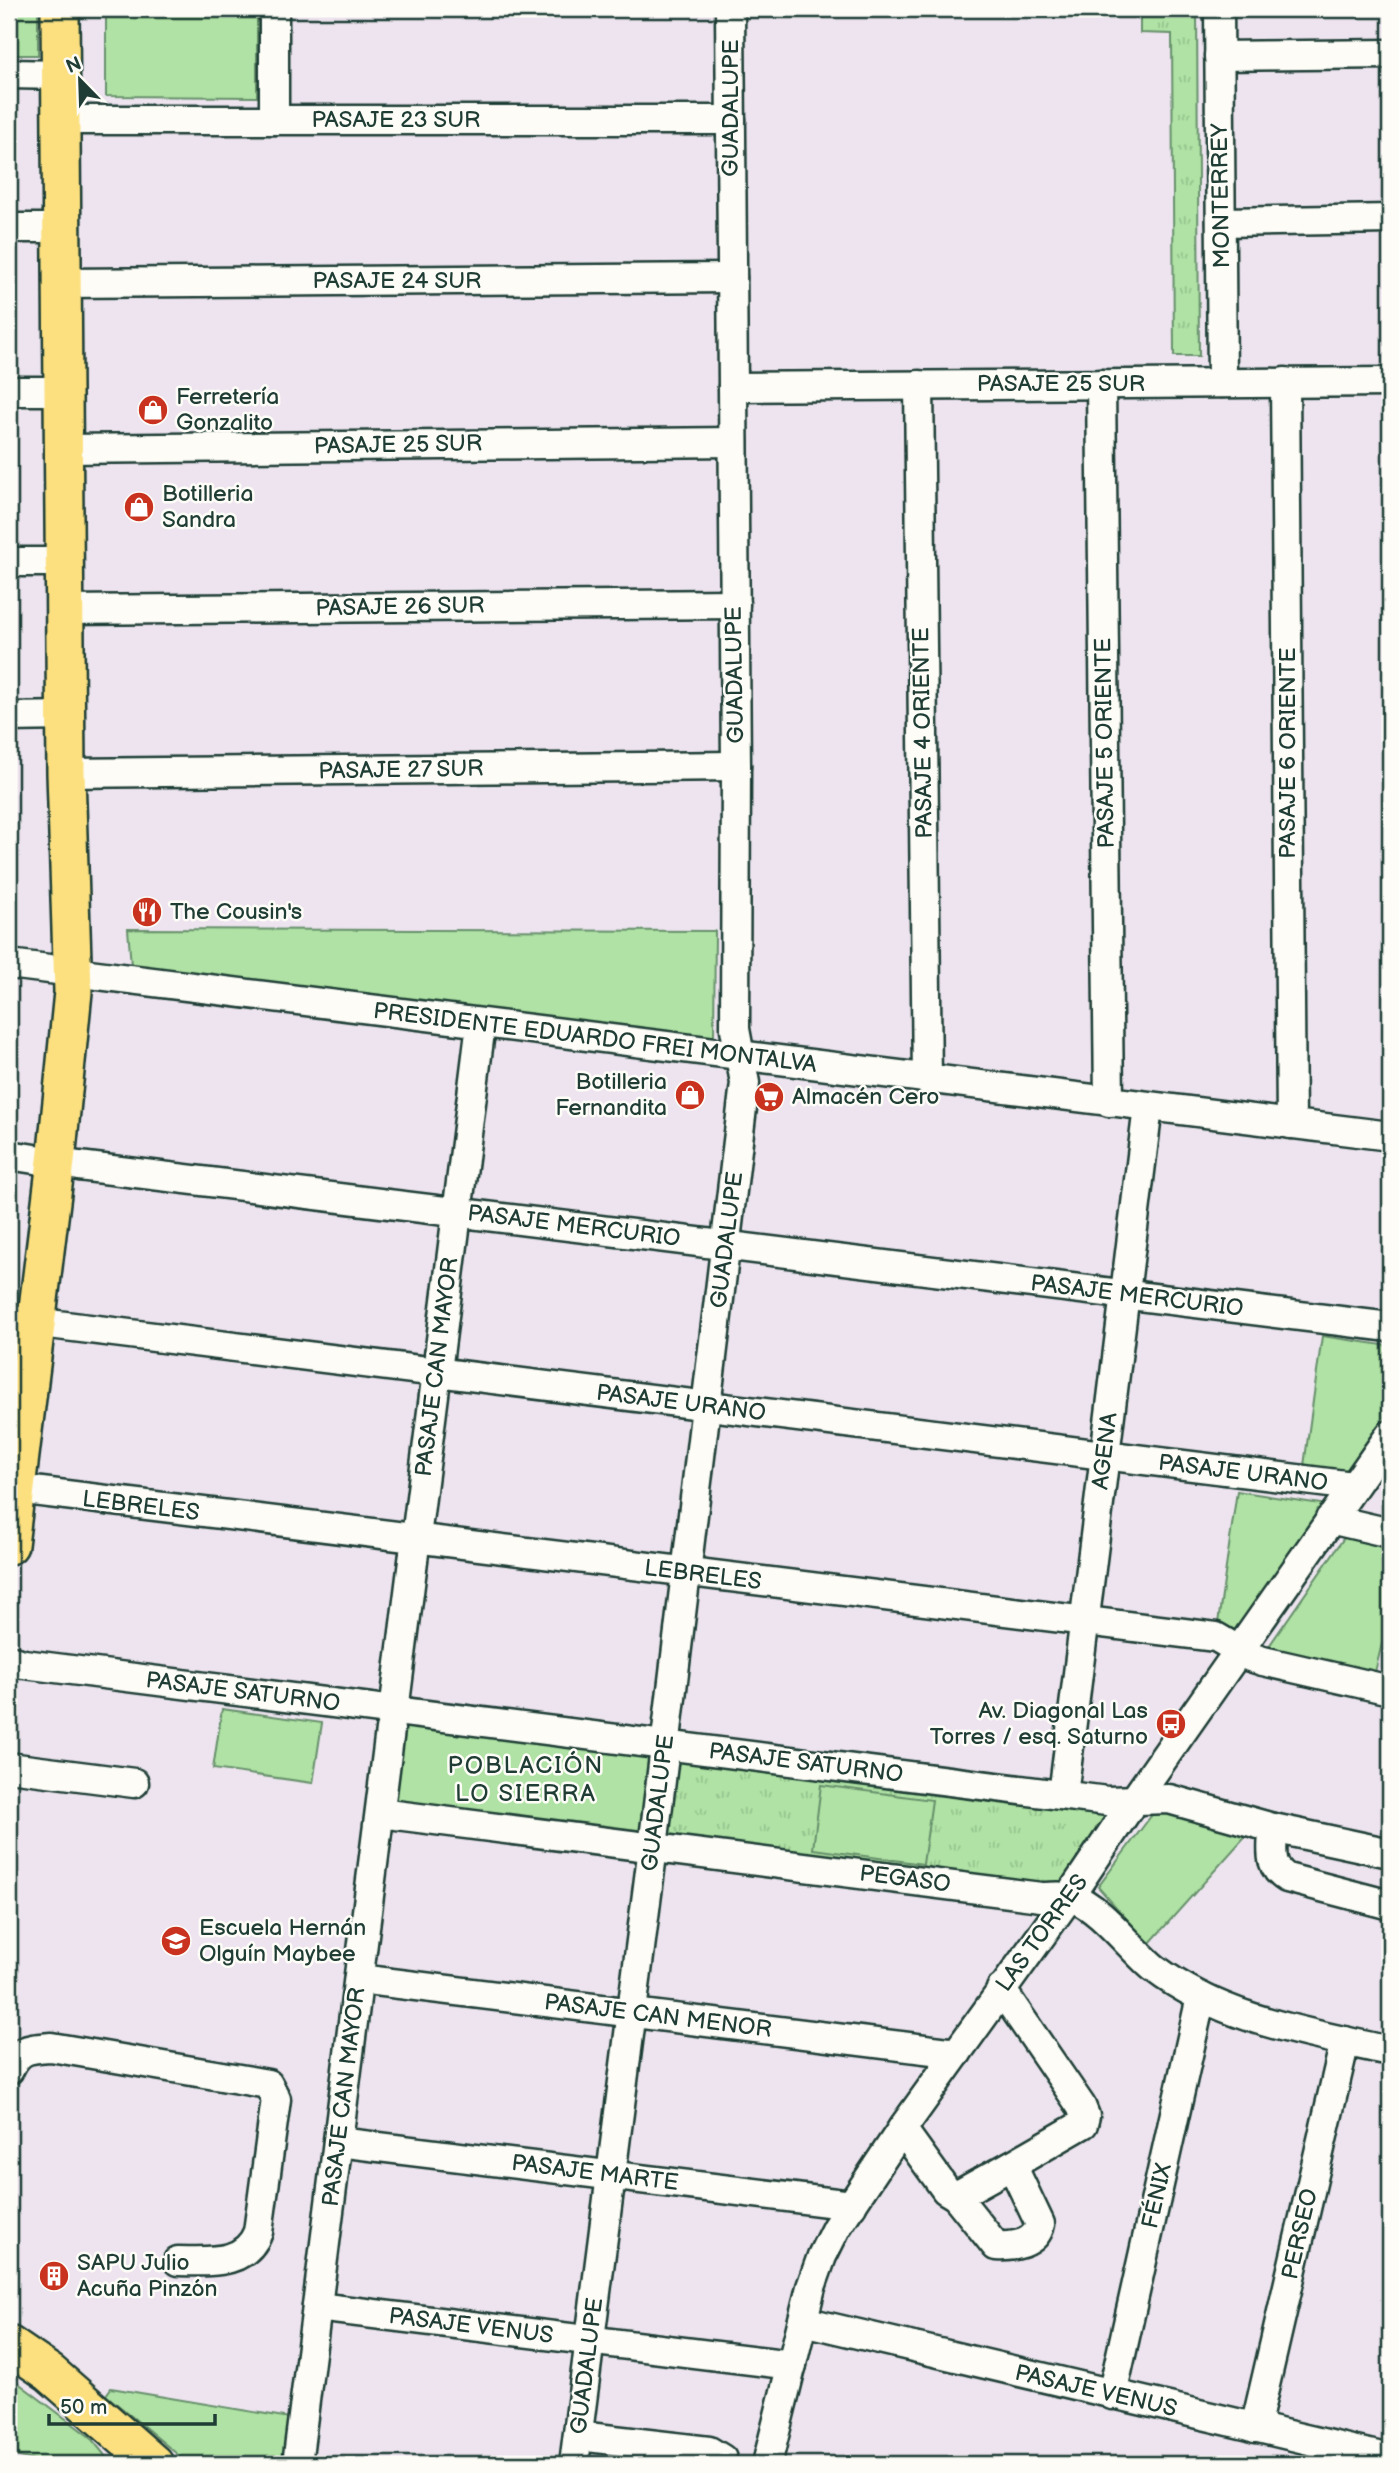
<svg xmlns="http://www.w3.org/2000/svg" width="1399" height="2473" viewBox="0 0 1399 2473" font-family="'Balsamiq Sans',sans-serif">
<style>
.grass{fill:url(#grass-tufts);stroke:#67906c;stroke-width:2}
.park{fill:#afe2a4;stroke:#67906c;stroke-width:2}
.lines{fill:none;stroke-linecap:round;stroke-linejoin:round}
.minor-casing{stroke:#1f3d34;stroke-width:33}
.major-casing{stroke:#1f3d34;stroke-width:42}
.minor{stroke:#fdfcf7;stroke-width:28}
.major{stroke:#fce080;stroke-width:37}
.labels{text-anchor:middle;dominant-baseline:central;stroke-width:5;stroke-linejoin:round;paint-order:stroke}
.street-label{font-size:23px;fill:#1f3d34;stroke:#fdfcf7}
.poi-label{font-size:23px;fill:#1f3d34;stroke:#fdfcf7;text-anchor:start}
.neighbourhood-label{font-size:24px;letter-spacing:2px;fill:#1f3d34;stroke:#fdfcf7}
</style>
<defs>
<pattern id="grass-tufts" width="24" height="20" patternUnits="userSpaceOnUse" patternTransform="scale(1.75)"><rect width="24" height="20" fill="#afe2a4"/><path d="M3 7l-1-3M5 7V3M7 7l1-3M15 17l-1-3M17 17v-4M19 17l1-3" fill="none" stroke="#96c38e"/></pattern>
</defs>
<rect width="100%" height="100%" fill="#ede4ef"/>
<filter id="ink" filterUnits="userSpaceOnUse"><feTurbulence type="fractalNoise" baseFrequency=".0143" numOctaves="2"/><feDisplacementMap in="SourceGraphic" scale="14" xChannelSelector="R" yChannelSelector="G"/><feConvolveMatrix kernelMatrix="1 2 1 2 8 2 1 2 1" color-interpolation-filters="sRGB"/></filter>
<g filter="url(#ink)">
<g class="grass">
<path d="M 1140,9 L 1197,9 L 1199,356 L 1174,356 L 1172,34 L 1140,33 Z"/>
<path d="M 675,1760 L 1106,1816 L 1057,1890 L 668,1843 Z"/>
</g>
<g class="park">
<rect x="9" y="9" width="29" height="46"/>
<path d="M 106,9 L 257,9 L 257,97 L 106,96 Z"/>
<path d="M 128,929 L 715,931 L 714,1037 L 131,965 Z"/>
<path d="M 1322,1336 L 1390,1346 L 1390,1412 L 1343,1479 L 1303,1473 Z"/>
<path d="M 1237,1491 L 1327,1505 L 1238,1634 L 1217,1630 Z"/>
<path d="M 1346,1535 L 1390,1546 L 1390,1611 L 1374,1676 L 1267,1649 Z"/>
<path d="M 222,1709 L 322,1723 L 313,1783 L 213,1769 Z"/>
<path d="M 403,1720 L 655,1757 L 643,1838 L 395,1810 Z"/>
<path d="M 821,1785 L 932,1800 L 923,1864 L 813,1849 Z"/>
<path d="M 1154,1812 L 1251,1830 L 1149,1944 L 1098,1887 Z"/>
<path d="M 9,2376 L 90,2437 L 112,2464 L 55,2464 L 9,2455 Z"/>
<path d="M 111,2388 L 290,2418 L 282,2464 L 189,2464 L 106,2395 Z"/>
</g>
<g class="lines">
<g class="minor-casing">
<g id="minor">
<path d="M 274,9 L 274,120"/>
<path d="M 1219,9 L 1222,383"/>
<path d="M 1219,56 L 1390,54"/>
<path d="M 9,74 L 61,75"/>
<path d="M 61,120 L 731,120"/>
<path d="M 1221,222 L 1390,219"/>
<path d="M 9,228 L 62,228"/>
<path d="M 62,283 L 732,278"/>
<path d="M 1285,382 L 1291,1124"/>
<path d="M 1101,384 L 1109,1102"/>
<path d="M 919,385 L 927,1080"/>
<path d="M 733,387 L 1390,382"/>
<path d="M 9,391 L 63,391"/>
<path d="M 64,449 L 733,442"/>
<path d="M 9,562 L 65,562"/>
<path d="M 65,610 L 735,604"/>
<path d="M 9,717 L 66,716"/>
<path d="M 66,773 L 736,766"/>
<path d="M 9,964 L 1390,1136"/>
<path d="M 9,1155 L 79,1166 L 1390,1327"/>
<path d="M 9,1319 L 1353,1486"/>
<path d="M 9,1488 L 1216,1637 L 1250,1657 L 1263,1661 L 1390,1690"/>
<path d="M 1330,1519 L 1390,1533"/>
<path d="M 9,1660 L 24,1664 L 1107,1801 L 1169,1799 L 1273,1828 L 1390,1853"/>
<path d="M 394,1711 L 481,1024"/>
<path d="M 9,1767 L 134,1783"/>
<path d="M 1063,1795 L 1148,1107"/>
<path d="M 380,1813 L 1041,1897 C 1052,1897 1064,1895 1073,1898 C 1100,1907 1131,1949 1154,1968 C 1222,2020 1309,2033 1390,2051"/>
<path d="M 1273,1828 C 1273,1849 1267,1866 1287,1878 L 1390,1905"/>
<path d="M 359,1979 L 957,2053"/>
<path d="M 9,2070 C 19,2048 28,2049 51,2047 L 268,2084 L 276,2099 L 258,2232 C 245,2266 209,2261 178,2261"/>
<path d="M 902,2129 L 946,2190 L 956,2196 L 996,2246 C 1013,2247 1036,2244 1040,2224 L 1012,2165 L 1083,2124 L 1085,2116 L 1081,2106 L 1001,1989"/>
<path d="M 338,2142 L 852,2205"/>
<path d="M 956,2196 L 1012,2165"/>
<path d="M 317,2307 L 792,2365"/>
<path d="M 803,2321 L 1390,2459"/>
<path d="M 1112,2395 L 1201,1997"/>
<path d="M 1255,2428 L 1345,2041"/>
<path d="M 579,2436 L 709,2451 L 722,2459 L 723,2464"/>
<path d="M 297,2464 L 390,1730"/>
<path d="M 574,2464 L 653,1847 L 745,1083 L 735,1029 L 736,766 L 730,9"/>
<path d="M 767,2464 L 811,2287 L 822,2256 L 836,2228 L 902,2129 L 1069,1897 L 1135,1799 L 1390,1435"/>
</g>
</g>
<g class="major-casing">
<g id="major">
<path d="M 9,1545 L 56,1161 L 73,992 L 66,773 L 60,9"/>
<path d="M 9,2345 L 50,2373 L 154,2464"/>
</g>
</g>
<use href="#minor" class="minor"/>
<use href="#major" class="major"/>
</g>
</g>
<defs>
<g id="shop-disc" transform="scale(1.575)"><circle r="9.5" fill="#c8321e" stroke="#fdfcf7"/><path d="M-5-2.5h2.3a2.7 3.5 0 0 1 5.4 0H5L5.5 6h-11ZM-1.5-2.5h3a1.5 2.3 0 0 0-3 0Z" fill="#fff"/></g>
<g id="restaurant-disc" transform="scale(1.575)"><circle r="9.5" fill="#c8321e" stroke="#fdfcf7"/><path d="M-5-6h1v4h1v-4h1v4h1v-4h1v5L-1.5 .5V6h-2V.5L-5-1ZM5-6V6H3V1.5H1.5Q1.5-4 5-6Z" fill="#fff"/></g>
<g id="supermarket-disc" transform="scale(1.575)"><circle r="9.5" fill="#c8321e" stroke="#fdfcf7"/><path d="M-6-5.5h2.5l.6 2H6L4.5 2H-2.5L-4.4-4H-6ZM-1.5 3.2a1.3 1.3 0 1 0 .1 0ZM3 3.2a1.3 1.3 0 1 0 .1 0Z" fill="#fff"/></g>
<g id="bus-disc" transform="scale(1.575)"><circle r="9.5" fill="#c8321e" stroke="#fdfcf7"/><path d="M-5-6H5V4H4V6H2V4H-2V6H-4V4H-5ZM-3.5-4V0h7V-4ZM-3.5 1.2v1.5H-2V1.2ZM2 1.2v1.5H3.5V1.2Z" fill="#fff"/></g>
<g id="school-disc" transform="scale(1.575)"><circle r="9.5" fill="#c8321e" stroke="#fdfcf7"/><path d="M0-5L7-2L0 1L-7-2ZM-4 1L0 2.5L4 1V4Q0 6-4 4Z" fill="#fff"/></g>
<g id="building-disc" transform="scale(1.575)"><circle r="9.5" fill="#c8321e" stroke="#fdfcf7"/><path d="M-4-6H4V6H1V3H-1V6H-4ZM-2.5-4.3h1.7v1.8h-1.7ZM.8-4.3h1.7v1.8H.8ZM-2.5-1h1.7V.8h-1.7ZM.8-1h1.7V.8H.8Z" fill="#fff"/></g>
</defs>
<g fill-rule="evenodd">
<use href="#shop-disc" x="153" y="410"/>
<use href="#shop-disc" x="139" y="507"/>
<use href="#restaurant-disc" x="147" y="912"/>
<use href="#shop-disc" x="690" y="1095"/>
<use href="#supermarket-disc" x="769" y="1097"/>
<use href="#bus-disc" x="1171" y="1724"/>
<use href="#school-disc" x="176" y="1941"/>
<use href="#building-disc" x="54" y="2276"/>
</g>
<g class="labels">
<g class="street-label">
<text transform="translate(731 108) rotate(-90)">GUADALUPE</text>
<text x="396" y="120">PASAJE 23 SUR</text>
<text transform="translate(1221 196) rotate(-91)">MONTERREY</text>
<text x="397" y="281">PASAJE 24 SUR</text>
<text x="1061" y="384">PASAJE 25 SUR</text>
<text transform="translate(398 445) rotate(-1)">PASAJE 25 SUR</text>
<text transform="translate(400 607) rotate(-1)">PASAJE 26 SUR</text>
<text transform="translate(735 675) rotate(-91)">GUADALUPE</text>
<text transform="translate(923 733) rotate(-91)">PASAJE 4 ORIENTE</text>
<text transform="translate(1105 743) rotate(-91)">PASAJE 5 ORIENTE</text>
<text transform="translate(1288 753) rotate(-90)">PASAJE 6 ORIENTE</text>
<text transform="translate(401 770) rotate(-1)">PASAJE 27 SUR</text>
<text transform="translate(595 1038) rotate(7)">PRESIDENTE EDUARDO FREI MONTALVA</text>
<text transform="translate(574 1226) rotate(7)">PASAJE MERCURIO</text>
<text transform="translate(727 1240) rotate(-83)">GUADALUPE</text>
<text transform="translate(1137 1296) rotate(7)">PASAJE MERCURIO</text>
<text transform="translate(437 1367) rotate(-83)">PASAJE CAN MAYOR</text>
<text transform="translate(681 1403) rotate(7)">PASAJE URANO</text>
<text transform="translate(1105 1451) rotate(-83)">AGENA</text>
<text transform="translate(1243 1473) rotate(7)">PASAJE URANO</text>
<text transform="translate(141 1506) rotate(7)">LEBRELES</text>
<text transform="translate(703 1575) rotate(7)">LEBRELES</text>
<text transform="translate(243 1692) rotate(7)">PASAJE SATURNO</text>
<text transform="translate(806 1763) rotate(7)">PASAJE SATURNO</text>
<text transform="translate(658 1803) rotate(-83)">GUADALUPE</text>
<text transform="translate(905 1879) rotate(7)">PEGASO</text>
<text transform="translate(1042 1933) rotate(-54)">LAS TORRES</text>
<text transform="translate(658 2016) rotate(7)">PASAJE CAN MENOR</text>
<text transform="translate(344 2097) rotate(-83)">PASAJE CAN MAYOR</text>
<text transform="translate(595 2173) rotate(7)">PASAJE MARTE</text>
<text transform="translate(1157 2196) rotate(-77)">FÉNIX</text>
<text transform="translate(1300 2234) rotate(-77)">PERSEO</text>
<text transform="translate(471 2326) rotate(7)">PASAJE VENUS</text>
<text transform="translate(587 2366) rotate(-83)">GUADALUPE</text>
<text transform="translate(1096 2391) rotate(13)">PASAJE VENUS</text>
</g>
<g class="poi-label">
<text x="176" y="397">Ferretería<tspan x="176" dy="26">Gonzalito</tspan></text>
<text x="162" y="494">Botilleria<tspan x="162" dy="26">Sandra</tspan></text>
<text x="170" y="912">The Cousin's</text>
<text x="667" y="1082" text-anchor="end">Botilleria<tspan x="667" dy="26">Fernandita</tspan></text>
<text x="792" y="1097">Almacén Cero</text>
<text x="1148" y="1711" text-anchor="end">Av. Diagonal Las<tspan x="1148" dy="26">Torres / esq. Saturno</tspan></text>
<text x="199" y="1928">Escuela Hernán<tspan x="199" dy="26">Olguín Maybee</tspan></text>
<text x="77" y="2263">SAPU Julio<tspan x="77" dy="26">Acuña Pinzón</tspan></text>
</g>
<g class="neighbourhood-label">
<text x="526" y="1765">POBLACIÓN<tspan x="526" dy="28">LO SIERRA</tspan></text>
</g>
</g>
<rect width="1399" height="2473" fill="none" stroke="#fdfcf7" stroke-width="35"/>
<rect x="18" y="18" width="1364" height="2438" fill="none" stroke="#1f3d34" stroke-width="2.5" filter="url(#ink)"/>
<g transform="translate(80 80) rotate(337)" stroke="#fdfcf7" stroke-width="5" paint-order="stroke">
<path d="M0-5L12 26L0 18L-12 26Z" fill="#1f3d34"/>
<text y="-10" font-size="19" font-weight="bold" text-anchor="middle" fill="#1f3d34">N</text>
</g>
<path d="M49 2414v10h166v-10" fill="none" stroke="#1f3d34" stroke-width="3.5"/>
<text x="60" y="2414" font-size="21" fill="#1f3d34" stroke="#fdfcf7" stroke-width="5" paint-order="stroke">50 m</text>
</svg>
